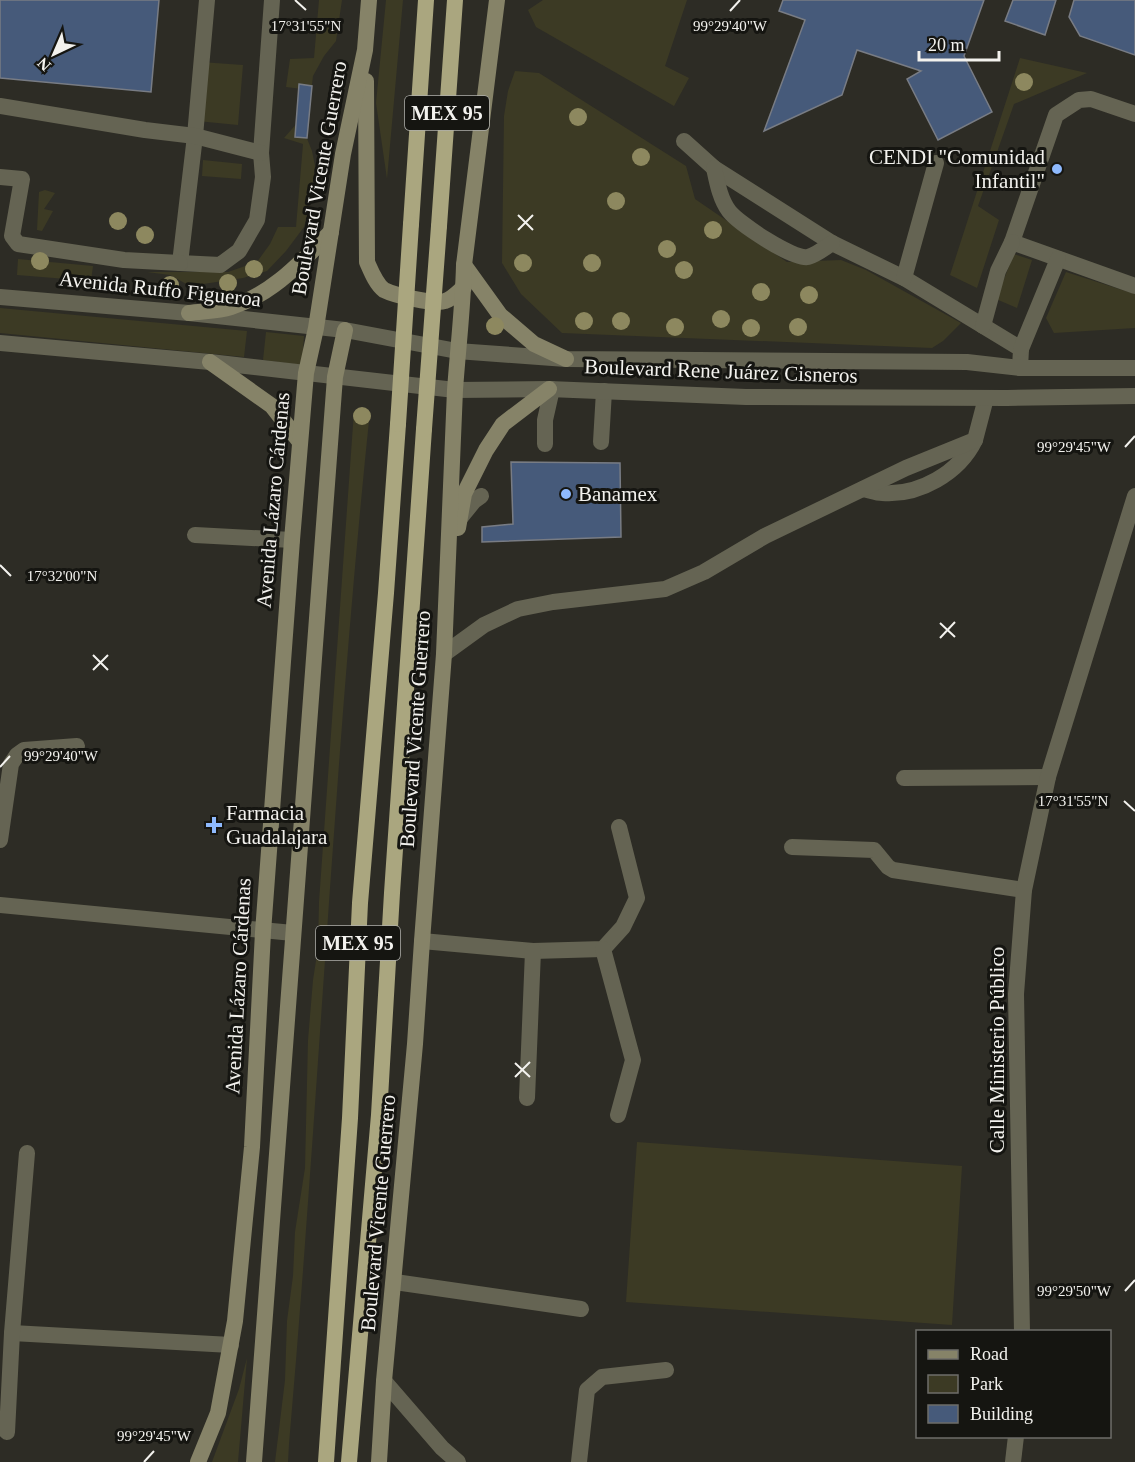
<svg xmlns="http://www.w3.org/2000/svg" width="1135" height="1462" viewBox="0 0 1135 1462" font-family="'Times New Roman',serif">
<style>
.green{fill:#3c3a24}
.building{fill:#465a7a;stroke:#787c84;stroke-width:1.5}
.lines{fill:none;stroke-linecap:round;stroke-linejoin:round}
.service{stroke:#656453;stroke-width:16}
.minor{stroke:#656453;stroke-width:16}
.secondary{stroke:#868368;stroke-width:16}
.trunk{stroke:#aaa67f;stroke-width:16}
.trunk-bridge{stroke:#aaa67f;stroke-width:16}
.tree{fill:#8d885f}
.ticks{fill:none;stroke:#f3f2ee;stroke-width:2}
.poi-dot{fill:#8eb9fd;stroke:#151511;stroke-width:2}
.labels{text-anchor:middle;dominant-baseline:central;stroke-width:6;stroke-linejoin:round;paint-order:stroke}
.shield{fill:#151511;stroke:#b0b0ac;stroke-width:1.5}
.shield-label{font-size:20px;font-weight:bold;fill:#f3f2ee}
.poi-label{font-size:21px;fill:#f3f2ee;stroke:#151511;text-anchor:start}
.street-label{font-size:21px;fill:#f3f2ee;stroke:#151511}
.ticks-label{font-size:15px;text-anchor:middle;fill:#f3f2ee;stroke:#151511;stroke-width:6;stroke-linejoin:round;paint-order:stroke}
</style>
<rect width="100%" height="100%" fill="#2d2c25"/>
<g class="green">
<path d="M 319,0 L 342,0 L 336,41 L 324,56 L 313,76 L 306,136 L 312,151 L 315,166 L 312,196 L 304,227 L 286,251 L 267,271 L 243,278 L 190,286 L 170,275 L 147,272 L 228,272 L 257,262 L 270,244 L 278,227 L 296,227 L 303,144 L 284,138 L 299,121 L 302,89 L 286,87 L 290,59 L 314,58 Z"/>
<path d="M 386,0 L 403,0 L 387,179 L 376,103 Z"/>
<path d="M 543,0 L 687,0 L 665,66 L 689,78 L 674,106 L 536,27 L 528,10 Z"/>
<path d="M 1020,58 L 1087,73 L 1014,104 L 978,206 L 999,220 L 977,288 L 950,275 Z"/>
<path d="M 201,62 L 243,65 L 238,125 L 197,121 Z"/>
<path d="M 515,71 L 539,73 L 686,166 L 695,199 L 787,262 L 841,260 L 866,270 L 961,323 L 943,341 L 932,348 L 562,333 L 521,294 L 502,263 L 504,116 L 508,91 Z"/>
<path d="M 203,160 L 242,164 L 241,179 L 202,176 Z"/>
<path d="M 45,190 L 55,193 L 44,209 L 53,211 L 42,231 L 37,230 L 39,192 Z"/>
<path d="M 1014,254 L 1032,260 L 1017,308 L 996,299 Z"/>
<path d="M 18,259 L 93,266 L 91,281 L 17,275 Z"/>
<path d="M 1066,272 L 1135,294 L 1135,328 L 1054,333 L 1046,318 Z"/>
<path d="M 0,308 L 247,331 L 244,357 L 0,333 Z"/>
<path d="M 266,332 L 304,336 L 302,365 L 263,360 Z"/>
<path d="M 354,411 L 370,411 C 334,755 319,1100 289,1444 L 288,1462 L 275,1462 L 285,1380 L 287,1321 L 293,1276 L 295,1232 L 305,1168 L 308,1040 L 313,980 L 318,948 L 319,902 Z"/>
<path d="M 637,1142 L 962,1166 L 952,1325 L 626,1302 Z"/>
<path d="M 247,1358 L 238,1462 L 212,1462 L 239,1389 Z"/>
</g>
<g class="building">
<path d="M 0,0 L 159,0 L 151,92 L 0,78 Z"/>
<path d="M 783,0 L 984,0 L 964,56 L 992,112 L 938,140 L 907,79 L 921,71 L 857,50 L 842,95 L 764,131 L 805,20 L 779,11 Z"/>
<path d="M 1013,0 L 1056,0 L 1045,35 L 1005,21 Z"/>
<path d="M 1074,0 L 1135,0 L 1135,55 L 1080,36 L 1069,17 Z"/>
<path d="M 299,84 L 312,86 L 307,138 L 295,137 Z"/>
<path d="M 511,462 L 620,463 L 621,537 L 482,542 L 482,527 L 513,524 Z"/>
</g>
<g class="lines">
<g class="service">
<path d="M 207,0 L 195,136 L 180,263 L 220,265 L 239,251 L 257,220 L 263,177 L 261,153 L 272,0"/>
<path d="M 0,106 L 145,130 L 195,136 L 261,153"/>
<path d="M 1135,114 L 1091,99 L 1079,100 L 1056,115 L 1012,242 L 1135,286"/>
<path d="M 684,141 L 714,168 L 832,243 L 904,278 L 1021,349 L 1020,368"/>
<path d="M 714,168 C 717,182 720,199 729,211 C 738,223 793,260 808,257 C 816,255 825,248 832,243"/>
<path d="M 0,177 L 22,179 L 12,236 L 18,244 L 124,260 L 180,263"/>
<path d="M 904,278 L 936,163"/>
<path d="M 983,326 L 998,271 L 1012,242"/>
<path d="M 1021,349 L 1058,259"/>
<path d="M 601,442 L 604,391"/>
<path d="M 545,444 L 545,420 L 552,389"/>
<path d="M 863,489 C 869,490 876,493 882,493 C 919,496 959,473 975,440"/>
<path d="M 461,517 L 474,501 L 481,496"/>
<path d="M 195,535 L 292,540"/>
<path d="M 444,654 L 484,625 L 518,609 L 553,602 L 665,589 L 704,572 L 765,536 L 906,468 L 975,440 L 986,398"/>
<path d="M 0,840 L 11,764 L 17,755 L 24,750 L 77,746"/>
<path d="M 792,847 L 874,850 L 888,867 L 893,870 L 1024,890"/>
<path d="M 422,941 L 533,951 L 603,949 L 623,927 L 637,898 L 619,827"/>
<path d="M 603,949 L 633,1060 L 618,1115"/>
<path d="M 527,1098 L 533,951"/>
<path d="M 395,1282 L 581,1309"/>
<path d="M 579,1462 L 587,1390 L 602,1377 L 666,1370"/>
</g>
<g class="minor">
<path d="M 0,297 L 189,313 L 345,330 L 457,351 L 566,359 L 967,362 L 1020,368 L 1135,368"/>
<path d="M 0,343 L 210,362 L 455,390 L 549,389 L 746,397 L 1007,398 L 1135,396"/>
<path d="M 904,778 L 1048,777"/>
<path d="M 0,905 L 293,933"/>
<path d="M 1022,1332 L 1016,994 L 1024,890 L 1048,777 L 1135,496"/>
<path d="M 12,1333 L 231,1345"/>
<path d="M 384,1381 L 442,1448 L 458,1462"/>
<path d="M 7,1432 L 12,1333 L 27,1153"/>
<path d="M 1013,1462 L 1016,1436"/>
</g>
<g class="secondary">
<path d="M 366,81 L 367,262 C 371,271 376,284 384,290 C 394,295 434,305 445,301 C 452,299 458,292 464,287"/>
<path d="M 464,265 L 500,315 L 534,344 L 566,359"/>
<path d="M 189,313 C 203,311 218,311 231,307 C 273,294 301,262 331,232"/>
<path d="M 210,362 L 272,406 L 300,442"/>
<path d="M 458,528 L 464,494 L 486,450 L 503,424 L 549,389"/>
<path d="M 198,1462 L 218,1413 L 235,1321 L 252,1147 L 263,932 L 292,540 L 306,373 L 316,328 L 343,154 L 365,50 L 369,0"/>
<path d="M 254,1462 L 335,377 L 345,330"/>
<path d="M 379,1462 L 384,1381 L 415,1044 L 422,941 L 444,654 L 455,390 C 458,348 463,307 464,265 L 497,0"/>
</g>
<g class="trunk">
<path d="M 411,224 L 426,0"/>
<path d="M 439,226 L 455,0"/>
<path d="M 326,1462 L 350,1118 L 360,903 L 386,593 L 398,424"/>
<path d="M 349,1462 L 379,1115 L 392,893 L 424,429"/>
</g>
<g class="trunk-bridge">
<path d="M 398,424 L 411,224"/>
<path d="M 424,429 L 439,226"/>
</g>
</g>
<g class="tree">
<circle cx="1024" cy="82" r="9"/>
<circle cx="578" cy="117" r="9"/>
<circle cx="641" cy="157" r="9"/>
<circle cx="616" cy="201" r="9"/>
<circle cx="118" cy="221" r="9"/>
<circle cx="713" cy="230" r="9"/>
<circle cx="145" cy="235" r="9"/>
<circle cx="667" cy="249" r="9"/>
<circle cx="40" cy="261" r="9"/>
<circle cx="523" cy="263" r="9"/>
<circle cx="592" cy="263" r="9"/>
<circle cx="254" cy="269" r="9"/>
<circle cx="684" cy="270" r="9"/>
<circle cx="228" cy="283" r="9"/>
<circle cx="170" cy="285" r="9"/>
<circle cx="761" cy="292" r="9"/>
<circle cx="809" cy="295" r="9"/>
<circle cx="721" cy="319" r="9"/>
<circle cx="584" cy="321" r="9"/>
<circle cx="621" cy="321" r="9"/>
<circle cx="495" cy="326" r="9"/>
<circle cx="675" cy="327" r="9"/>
<circle cx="798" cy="327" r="9"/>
<circle cx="751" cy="328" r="9"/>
<circle cx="362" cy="416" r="9"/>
</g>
<path class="ticks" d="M 295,0 L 306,10M 730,11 L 740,0M 518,215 L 533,230M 518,230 L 533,215M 1125,447 L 1135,436M 0,565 L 11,576M 940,623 L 955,637M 940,638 L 955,622M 93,655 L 108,670M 93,670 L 108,655M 0,767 L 10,756M 1124,801 L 1135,811M 515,1063 L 530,1077M 515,1077 L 530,1062M 1125,1291 L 1135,1280M 144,1462 L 154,1451"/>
<g class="poi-dot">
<circle cx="1057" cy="169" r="6"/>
<circle cx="566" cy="494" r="6"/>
<path d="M211 816h6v6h6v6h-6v6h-6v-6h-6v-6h6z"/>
</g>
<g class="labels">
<g class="shield">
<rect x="405" y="96" width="84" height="34" rx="4.5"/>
<rect x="316" y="926" width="84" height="34" rx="4.5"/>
</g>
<g class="shield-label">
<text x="447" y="113">MEX 95</text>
<text x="358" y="943">MEX 95</text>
</g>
<g class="poi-label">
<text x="1045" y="157" text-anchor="end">CENDI "Comunidad<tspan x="1045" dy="24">Infantil"</tspan></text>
<text x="578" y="494">Banamex</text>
<text x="226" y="813">Farmacia<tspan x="226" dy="24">Guadalajara</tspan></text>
</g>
<g class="street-label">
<text transform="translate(319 178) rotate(-80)">Boulevard Vicente Guerrero</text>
<text transform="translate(160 289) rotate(6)">Avenida Ruffo Figueroa</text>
<text transform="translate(721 371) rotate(2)">Boulevard Rene Juárez Cisneros</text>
<text transform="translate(273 500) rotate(-85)">Avenida Lázaro Cárdenas</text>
<text transform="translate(415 729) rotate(-86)">Boulevard Vicente Guerrero</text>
<text transform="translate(238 986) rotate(-87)">Avenida Lázaro Cárdenas</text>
<text transform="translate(997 1050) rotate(-90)">Calle Ministerio Público</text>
<text transform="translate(378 1213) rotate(-85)">Boulevard Vicente Guerrero</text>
</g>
</g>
<g class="ticks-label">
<text x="306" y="31">17°31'55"N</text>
<text x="730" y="31">99°29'40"W</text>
<text x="1074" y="452">99°29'45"W</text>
<text x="62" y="581">17°32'00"N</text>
<text x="61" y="761">99°29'40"W</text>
<text x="1073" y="806">17°31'55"N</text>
<text x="1074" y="1296">99°29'50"W</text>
<text x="154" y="1441">99°29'45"W</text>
</g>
<rect x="916" y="1330" width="195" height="108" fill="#151511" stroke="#6e6d69" stroke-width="1.5"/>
<rect x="928" y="1350" width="30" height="9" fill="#868368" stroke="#6e6d69" stroke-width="1.5"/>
<text x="970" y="1360" font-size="18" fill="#f3f2ee">Road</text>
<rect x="928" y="1375" width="30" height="18" fill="#3c3a24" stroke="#6e6d69" stroke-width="1.5"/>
<text x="970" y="1390" font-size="18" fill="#f3f2ee">Park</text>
<rect x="928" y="1405" width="30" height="18" fill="#465a7a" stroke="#6e6d69" stroke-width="1.5"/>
<text x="970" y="1420" font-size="18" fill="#f3f2ee">Building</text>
<g transform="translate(54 54) rotate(224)" stroke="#151511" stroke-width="4.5" paint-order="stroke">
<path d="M0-4.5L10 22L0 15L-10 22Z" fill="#f3f2ee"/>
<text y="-9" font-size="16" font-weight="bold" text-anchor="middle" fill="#f3f2ee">N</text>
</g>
<path d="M919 51v9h80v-9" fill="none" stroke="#f3f2ee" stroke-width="3"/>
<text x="928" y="51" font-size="18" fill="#f3f2ee" stroke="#151511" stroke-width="4.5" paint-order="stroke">20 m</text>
</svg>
